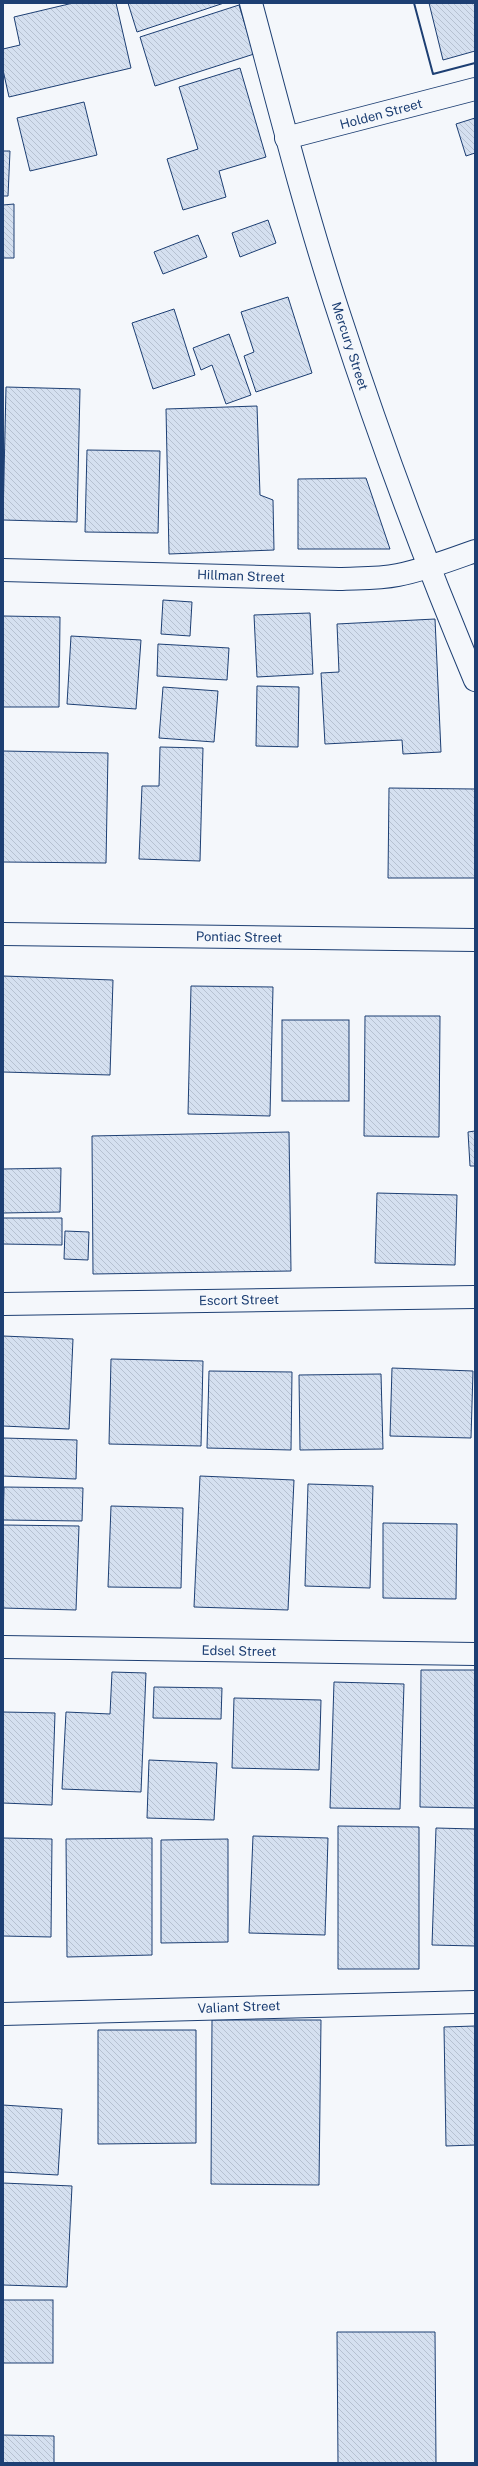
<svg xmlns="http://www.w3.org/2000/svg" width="478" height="2466" viewBox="0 0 478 2466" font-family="'Public Sans',sans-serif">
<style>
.building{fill:url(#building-back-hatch);stroke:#1d3f73}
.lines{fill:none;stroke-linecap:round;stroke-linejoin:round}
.minor-casing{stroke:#1d3f73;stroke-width:24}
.minor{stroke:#f4f7fb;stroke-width:22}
.wall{stroke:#1d3f73;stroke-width:2}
.labels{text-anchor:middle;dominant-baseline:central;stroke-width:3;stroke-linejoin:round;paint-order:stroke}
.street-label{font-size:13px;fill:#1d3f73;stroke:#f4f7fb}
</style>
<defs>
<pattern id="building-back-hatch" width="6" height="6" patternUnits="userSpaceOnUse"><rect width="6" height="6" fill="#d5e0f0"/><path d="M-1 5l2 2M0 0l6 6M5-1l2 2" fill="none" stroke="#b6c1d1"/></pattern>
</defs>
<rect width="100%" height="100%" fill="#f4f7fb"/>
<g class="building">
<path d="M 73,3 L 116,3 L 131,68 L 9,97 L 3,70 L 3,49 L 20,45 L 14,17 Z"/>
<path d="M 128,3 L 224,3 L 137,32 Z"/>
<path d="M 429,3 L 475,3 L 475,51 L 443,60 Z"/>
<path d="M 239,5 L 254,54 L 155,86 L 140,37 Z"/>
<path d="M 240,68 L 266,157 L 219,171 L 226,197 L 183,210 L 167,159 L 198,149 L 179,87 Z"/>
<path d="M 84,102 L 97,155 L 30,171 L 17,118 Z"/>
<path d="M 475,118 L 475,153 L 466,156 L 456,124 Z"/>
<path d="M 3,151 L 10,151 L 8,196 L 3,196 Z"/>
<path d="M 14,204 L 14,258 L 3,258 L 3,205 Z"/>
<path d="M 268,220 L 276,243 L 240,257 L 232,233 Z"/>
<path d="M 198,235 L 207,257 L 163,274 L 154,252 Z"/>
<path d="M 288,297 L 312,373 L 256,392 L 244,356 L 254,352 L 241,312 Z"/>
<path d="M 174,309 L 195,375 L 153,389 L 132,323 Z"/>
<path d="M 229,334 L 251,395 L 226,404 L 212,365 L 201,370 L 193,348 Z"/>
<path d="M 6,387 L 80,389 L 77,522 L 3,520 Z"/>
<path d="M 257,406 L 260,495 L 273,500 L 274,550 L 169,554 L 166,409 Z"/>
<path d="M 87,450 L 160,451 L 158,533 L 85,532 Z"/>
<path d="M 366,478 L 390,549 L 298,549 L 298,479 Z"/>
<path d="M 163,600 L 192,602 L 190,636 L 161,634 Z"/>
<path d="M 310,613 L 313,674 L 257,677 L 254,615 Z"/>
<path d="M 3,616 L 60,617 L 59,707 L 3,707 Z"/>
<path d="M 435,619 L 441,752 L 403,754 L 402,740 L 325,744 L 321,673 L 339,672 L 337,624 Z"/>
<path d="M 71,636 L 141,640 L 136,709 L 67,704 Z"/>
<path d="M 158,644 L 229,648 L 227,680 L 157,676 Z"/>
<path d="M 257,686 L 299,687 L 298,747 L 256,746 Z"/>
<path d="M 163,687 L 218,691 L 214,742 L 159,738 Z"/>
<path d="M 160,747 L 203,748 L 200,861 L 139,859 L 142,786 L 159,786 Z"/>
<path d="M 3,751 L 108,753 L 106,863 L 3,862 Z"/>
<path d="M 389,788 L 475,789 L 475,878 L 388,878 Z"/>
<path d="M 3,976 L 113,980 L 110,1075 L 3,1072 Z"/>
<path d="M 191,986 L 273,987 L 270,1116 L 188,1114 Z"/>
<path d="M 365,1016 L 440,1016 L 439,1137 L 364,1136 Z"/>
<rect x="282" y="1020" width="67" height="81"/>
<path d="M 475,1131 L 475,1166 L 470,1166 L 468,1132 Z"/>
<path d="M 289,1132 L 291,1271 L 93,1274 L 92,1136 Z"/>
<path d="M 61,1168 L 60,1212 L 3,1213 L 3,1169 Z"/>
<path d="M 377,1193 L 457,1195 L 455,1265 L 375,1263 Z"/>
<path d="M 3,1218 L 62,1218 L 62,1245 L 3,1244 Z"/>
<path d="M 65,1231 L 89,1232 L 88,1260 L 64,1259 Z"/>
<path d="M 3,1336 L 73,1339 L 69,1429 L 3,1426 Z"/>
<path d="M 111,1359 L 203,1361 L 201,1446 L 109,1444 Z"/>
<path d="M 392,1368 L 473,1371 L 471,1438 L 390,1436 Z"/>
<path d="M 209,1371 L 292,1372 L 291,1450 L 207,1448 Z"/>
<path d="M 381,1374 L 383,1449 L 300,1450 L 299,1375 Z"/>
<path d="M 3,1438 L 77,1440 L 76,1479 L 3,1476 Z"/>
<path d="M 200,1476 L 294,1480 L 288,1610 L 194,1607 Z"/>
<path d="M 308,1484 L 373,1486 L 370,1588 L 305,1586 Z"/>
<path d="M 4,1487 L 83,1488 L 82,1521 L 3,1520 Z"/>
<path d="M 111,1506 L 183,1508 L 181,1588 L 108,1587 Z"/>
<path d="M 383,1523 L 457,1524 L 456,1599 L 383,1598 Z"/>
<path d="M 3,1525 L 79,1526 L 76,1610 L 3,1608 Z"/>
<path d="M 421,1670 L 475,1670 L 475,1808 L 420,1807 Z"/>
<path d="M 112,1672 L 146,1673 L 141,1792 L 62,1789 L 66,1712 L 110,1714 Z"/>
<path d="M 334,1682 L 404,1684 L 400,1809 L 330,1808 Z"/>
<path d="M 154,1687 L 222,1688 L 221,1719 L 153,1718 Z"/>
<path d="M 234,1698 L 321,1700 L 319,1770 L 232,1768 Z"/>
<path d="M 3,1712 L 55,1713 L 52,1805 L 3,1803 Z"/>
<path d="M 149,1760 L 217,1763 L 214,1820 L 147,1818 Z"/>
<path d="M 338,1826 L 419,1827 L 419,1969 L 338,1969 Z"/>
<path d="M 436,1828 L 475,1829 L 475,1946 L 432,1945 Z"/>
<path d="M 253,1836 L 328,1838 L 325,1935 L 249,1933 Z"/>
<path d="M 3,1838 L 52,1839 L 51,1937 L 3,1936 Z"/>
<path d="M 152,1838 L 152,1955 L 67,1957 L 66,1839 Z"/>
<path d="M 228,1839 L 228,1942 L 161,1943 L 161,1840 Z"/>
<path d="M 212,2020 L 321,2020 L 319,2185 L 211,2184 Z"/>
<path d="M 475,2026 L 475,2145 L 446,2146 L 444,2027 Z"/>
<path d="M 98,2030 L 196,2030 L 196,2143 L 98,2144 Z"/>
<path d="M 3,2105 L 62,2109 L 58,2175 L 3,2172 Z"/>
<path d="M 3,2183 L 72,2186 L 67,2287 L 3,2285 Z"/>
<rect x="3" y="2300" width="50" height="63"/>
<path d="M 337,2332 L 435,2332 L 436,2463 L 338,2463 Z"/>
<path d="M 3,2435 L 54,2436 L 54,2463 L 3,2463 Z"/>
</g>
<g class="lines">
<g class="minor-casing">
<g id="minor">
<path d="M 251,3 C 279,108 306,214 340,317 C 380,440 425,561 475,680"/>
<path d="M 286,138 L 475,89"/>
<path d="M 3,570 L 339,579 C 358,578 378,579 398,575 C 424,570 450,560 475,551"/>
<path d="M 3,934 L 475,940"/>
<path d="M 3,1304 L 475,1297"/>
<path d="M 3,1647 L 475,1654"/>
<path d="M 3,2014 L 475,2002"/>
</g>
</g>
<use href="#minor" class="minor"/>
<path class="wall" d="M 414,3 L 433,74 L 475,63"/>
</g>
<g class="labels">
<g class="street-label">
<text transform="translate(381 114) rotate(-15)">Holden Street</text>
<text transform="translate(350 346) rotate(72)">Mercury Street</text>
<text transform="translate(241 576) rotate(2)">Hillman Street</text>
<text transform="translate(239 937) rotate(1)">Pontiac Street</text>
<text transform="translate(239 1300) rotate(-1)">Escort Street</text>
<text transform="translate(239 1651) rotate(1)">Edsel Street</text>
<text transform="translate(239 2007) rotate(-2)">Valiant Street</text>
</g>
</g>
<rect width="478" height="2466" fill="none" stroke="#1d3f73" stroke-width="8"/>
</svg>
